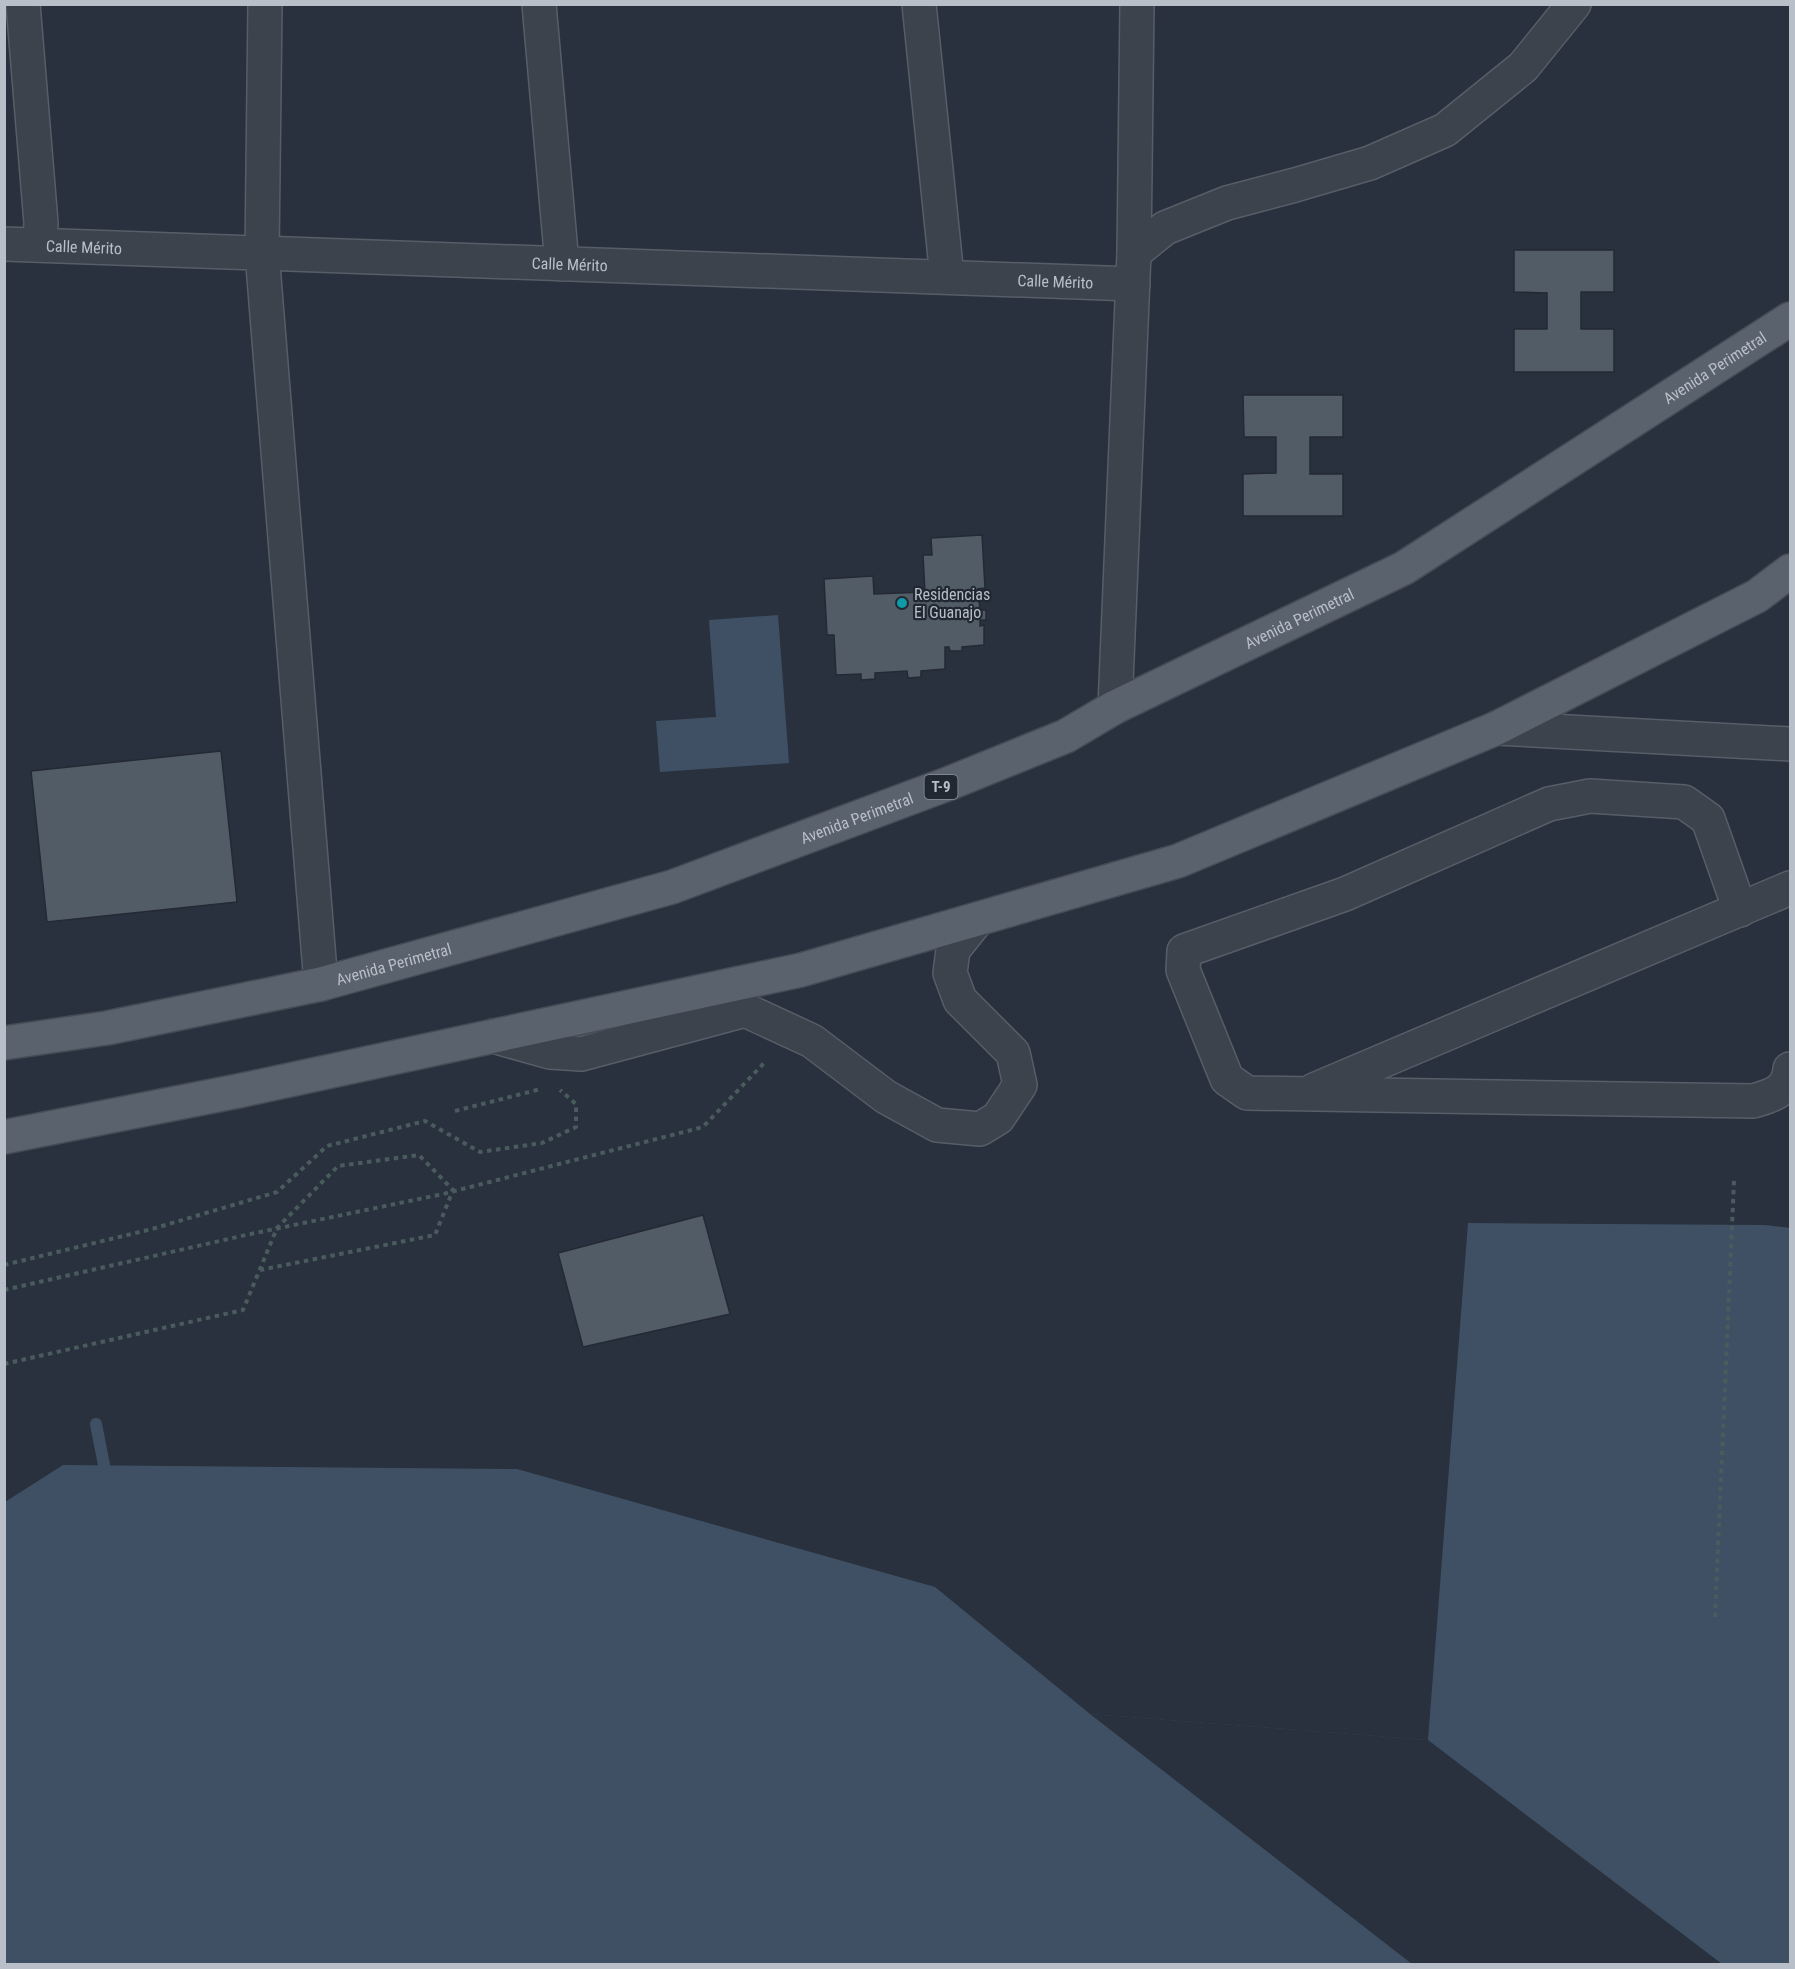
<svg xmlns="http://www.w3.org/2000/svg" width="1795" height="1969" viewBox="0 0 1795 1969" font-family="'Roboto Condensed',sans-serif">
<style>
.water{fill:#405064}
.pier{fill:#28313d}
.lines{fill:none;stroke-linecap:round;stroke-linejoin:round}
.stream{stroke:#405064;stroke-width:12}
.building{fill:#525c67;stroke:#232a34;stroke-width:1.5}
.minor-casing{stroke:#575e68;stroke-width:36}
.major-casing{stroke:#454c56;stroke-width:36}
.path{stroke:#4a5b5d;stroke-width:4;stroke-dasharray:4.5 4.5;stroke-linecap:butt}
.minor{stroke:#3c434d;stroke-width:33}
.major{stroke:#5a626d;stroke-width:33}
.culture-dot{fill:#0f9aa8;stroke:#212832;stroke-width:2}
.labels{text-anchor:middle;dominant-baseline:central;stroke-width:4.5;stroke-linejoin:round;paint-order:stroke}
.shield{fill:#212832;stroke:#8b929b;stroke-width:1.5}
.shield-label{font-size:15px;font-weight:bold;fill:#b8bfc8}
.street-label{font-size:16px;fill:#b8bfc8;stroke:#212832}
.poi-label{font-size:16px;fill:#b8bfc8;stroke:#212832;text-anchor:start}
</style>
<rect width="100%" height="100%" fill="#28313d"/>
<g class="water">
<path d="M 778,615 L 789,763 L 660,772 L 656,721 L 716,717 L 709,620 Z"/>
<path d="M 1468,1223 L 1765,1225 L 1790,1228 L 1790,1964 L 5,1964 L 5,1502 L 63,1465 L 517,1469 L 935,1587 L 1090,1714 L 1428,1740 Z"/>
</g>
<path class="pier" d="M 1090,1714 L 1428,1740 L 1722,1964 L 1412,1964 Z"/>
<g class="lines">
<path class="stream" d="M 96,1424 L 104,1465"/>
</g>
<g class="building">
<path d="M 1514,250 L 1614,250 L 1614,292 L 1581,292 L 1581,329 L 1614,329 L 1614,372 L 1514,372 L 1514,329 L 1547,329 L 1547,293 L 1514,292 Z"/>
<path d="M 1243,395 L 1343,395 L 1343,437 L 1310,437 L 1310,474 L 1343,474 L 1343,516 L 1243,516 L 1243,474 L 1276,473 L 1276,437 L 1244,437 Z"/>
<path d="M 982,535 L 985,588 L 978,589 L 980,610 L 986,610 L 986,620 L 980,620 L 980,626 L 984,625 L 984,645 L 962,647 L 962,651 L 950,651 L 949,647 L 945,647 L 945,669 L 921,671 L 921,677 L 908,678 L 907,671 L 875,673 L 875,679 L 861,680 L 861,674 L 836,675 L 834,635 L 827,635 L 824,579 L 873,576 L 874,594 L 925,592 L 923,555 L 932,555 L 931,538 Z"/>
<path d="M 221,751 L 237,902 L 47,922 L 31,771 Z"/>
<path d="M 703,1215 L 730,1314 L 583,1347 L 558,1253 Z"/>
</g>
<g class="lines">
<g class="minor-casing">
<g id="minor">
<path d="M 23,4 L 41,223 L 40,245"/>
<path d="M 265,4 L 262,253 L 321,984"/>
<path d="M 539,4 L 562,264"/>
<path d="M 919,4 L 947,277"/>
<path id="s1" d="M 4,244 L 1133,284"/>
<path d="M 1134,253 L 1165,228 L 1227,203 L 1295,185 L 1370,163 L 1445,130 L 1523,67 L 1574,4"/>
<path d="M 1115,707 L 1134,253 L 1137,4"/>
<path d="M 1497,728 L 1790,744"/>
<path d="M 1740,910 L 1708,819 L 1684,802 L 1590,796 L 1549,804 L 1345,894 L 1184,951 L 1183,970 L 1227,1079 L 1247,1093 L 1753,1101 C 1771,1096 1788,1092 1790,1069"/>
<path d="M 493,1036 L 550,1052 L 581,1054 L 745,1010 L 812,1041 L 886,1097 L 937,1125 L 980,1129 L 998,1118 L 1020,1085 L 1013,1053 L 960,1000 L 950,973 L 953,950 L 977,920"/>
<path d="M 1314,1090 L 1790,888"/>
</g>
</g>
<g class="major-casing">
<g id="major">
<path id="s2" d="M 4,1043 L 107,1028 L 321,984 L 672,887 L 950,783 L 1066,736 L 1115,707 L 1404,568 L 1790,319"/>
<path d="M 4,1137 L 238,1091 L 801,970 L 1178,861 L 1497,728 L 1757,596 L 1790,571"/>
</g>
</g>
<g class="path">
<path d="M 455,1111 L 541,1089"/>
<path d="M 4,1265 L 152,1229 L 277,1192 L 327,1146 L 425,1121 L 480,1152 L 542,1143 L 576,1127 L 576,1104 L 560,1090"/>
<path d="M 4,1290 L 246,1235 L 443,1194 L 703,1127 L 766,1061"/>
<path d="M 4,1364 L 243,1310 L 277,1228 L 338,1166 L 419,1155 L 453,1190 L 435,1235 L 260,1270"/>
<path d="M 1715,1617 L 1734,1180"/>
</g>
<use href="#minor" class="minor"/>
<use href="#major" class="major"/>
</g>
<circle class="culture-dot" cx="902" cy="603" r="6"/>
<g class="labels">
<rect class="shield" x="924.5" y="775" width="33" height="24" rx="4.5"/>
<g class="shield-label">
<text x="941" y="787">T-9</text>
</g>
<g class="street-label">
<text stroke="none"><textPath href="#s1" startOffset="80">Calle Mérito</textPath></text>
<text stroke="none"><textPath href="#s1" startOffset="566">Calle Mérito</textPath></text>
<text stroke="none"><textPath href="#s1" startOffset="1052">Calle Mérito</textPath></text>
<text stroke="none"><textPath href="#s2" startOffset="1856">Avenida Perimetral</textPath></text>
<text stroke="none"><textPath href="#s2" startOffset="1370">Avenida Perimetral</textPath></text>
<text stroke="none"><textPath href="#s2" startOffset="884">Avenida Perimetral</textPath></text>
<text stroke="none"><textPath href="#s2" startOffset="398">Avenida Perimetral</textPath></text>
</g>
<g class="poi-label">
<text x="914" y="594">Residencias<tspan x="914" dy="18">El Guanajo</tspan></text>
</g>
</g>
<rect width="1795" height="1969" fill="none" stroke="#b8bfc8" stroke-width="12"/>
</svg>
